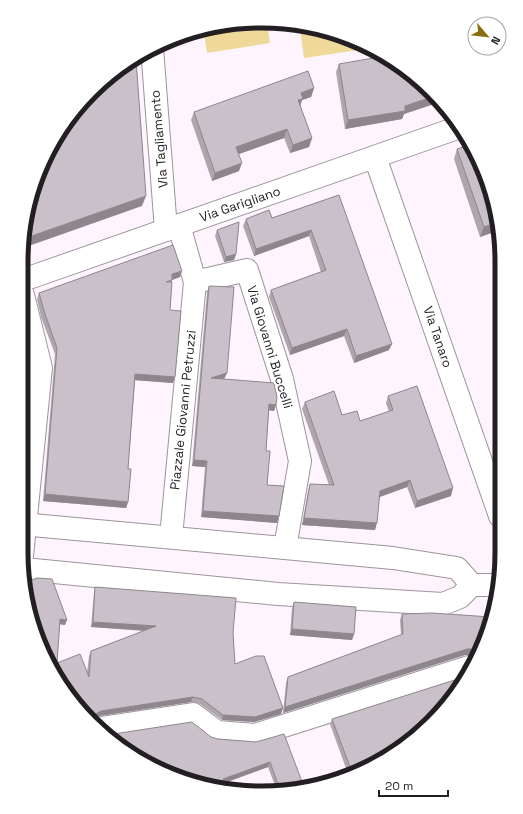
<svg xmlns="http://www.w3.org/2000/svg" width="523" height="814" viewBox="0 0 523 814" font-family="'Space Grotesk',sans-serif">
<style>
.green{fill:#efd99a}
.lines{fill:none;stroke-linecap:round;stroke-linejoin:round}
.street-casing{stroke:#9d949c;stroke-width:24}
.street{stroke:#fff;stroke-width:22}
.wall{fill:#aea5ad}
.shaded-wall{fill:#8d868d}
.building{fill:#cac0c9;stroke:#8d868d}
.labels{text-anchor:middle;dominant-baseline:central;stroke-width:4;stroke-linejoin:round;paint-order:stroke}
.street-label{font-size:13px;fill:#221e22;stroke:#fff}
.rim{fill:none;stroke:#221e22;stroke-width:5}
</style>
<rect width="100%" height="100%" fill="#fdf4fd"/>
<g class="green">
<path d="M 246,22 L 267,24 L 270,43 L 207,53 L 204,33 Z"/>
<path d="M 300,29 L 339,34 L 365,49 L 304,58 Z"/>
</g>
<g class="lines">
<g class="street-casing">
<g id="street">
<path d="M 152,48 L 166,230"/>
<path d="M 375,157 L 500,516"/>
<path d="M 23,280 L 457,128"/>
<path d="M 195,282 L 247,270 L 282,379 L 300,461 L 285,548"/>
<path d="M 21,524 L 393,558 L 457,568 L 472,585 L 460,597 L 443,604 L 278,594 L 24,569"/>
<path d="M 171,537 L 195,282 L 179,225"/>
<path d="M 22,556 L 41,368 L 23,295"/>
<path d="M 472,585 L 500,585"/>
<path d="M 101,728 L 193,714 L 217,732 L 255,735 L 469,667"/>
</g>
</g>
<use href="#street" class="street"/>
</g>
<g class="wall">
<path d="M 339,64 L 420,81 L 437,103 L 404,114 L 402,119 L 345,129 L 336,72 Z"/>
<path d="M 314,88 L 311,97 L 302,100 L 300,106 L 312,138 L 309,147 L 290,153 L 284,138 L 239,154 L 239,171 L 212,181 L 191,120 L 194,112 Z"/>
<path d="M 457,149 L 497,231 L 480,237 L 454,159 Z"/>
<path d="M 339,195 L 389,350 L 354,363 L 344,336 L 290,355 L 269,297 L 271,290 L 321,272 L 309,236 L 254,256 L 243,226 L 246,219 L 272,218 Z"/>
<path d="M 217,230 L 236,254 L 234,260 L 224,262 L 215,236 Z"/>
<path d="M 180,277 L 172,280 L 171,282 L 170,310 L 175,377 L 173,383 L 135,380 L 128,469 L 128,502 L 126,508 L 43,501 L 55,354 L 41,317 L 37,299 L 39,293 Z"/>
<path d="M 209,286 L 227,373 L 224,379 L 276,405 L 274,411 L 269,410 L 266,451 L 267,485 L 279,516 L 277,523 L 201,517 L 205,467 L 192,466 L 207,292 Z"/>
<path d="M 388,396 L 451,496 L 415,508 L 407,487 L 379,497 L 375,530 L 302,525 L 308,491 L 310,484 L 329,485 L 302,409 L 305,402 L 360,421 L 389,412 L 386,403 Z"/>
<path d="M 26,582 L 65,625 L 60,624 L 57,663 L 87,673 L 89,656 L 91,651 L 144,631 L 91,627 L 94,592 L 95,587 L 233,633 L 235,664 L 283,708 L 281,714 L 254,722 L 222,720 L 200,704 L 191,702 L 99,716 L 93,719 L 62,686 Z"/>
<path d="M 294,602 L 354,634 L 352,640 L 290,635 L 292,608 Z"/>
<path d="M 402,614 L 484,645 L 476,657 L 472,655 L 465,655 L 283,713 L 286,683 L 288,677 L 401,635 L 400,620 Z"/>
<path d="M 332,719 L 395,753 L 348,774 L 330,724 Z"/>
<path d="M 211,737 L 218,739 L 256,742 L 304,787 L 277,791 L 268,767 L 225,783 Z"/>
</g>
<g class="shaded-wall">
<path d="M 314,88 L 311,97 L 302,100 L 300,107 L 295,108 L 301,93 Z"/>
<path d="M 432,97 L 437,103 L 404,114 L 402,119 L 345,129 L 348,120 L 405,106 Z"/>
<path d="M 287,129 L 284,138 L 233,156 L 236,147 Z"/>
<path d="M 312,138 L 309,147 L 290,153 L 293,145 Z"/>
<path d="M 242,163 L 239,171 L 212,181 L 215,173 Z"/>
<path d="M 146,196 L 142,206 L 23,248 L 23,239 Z"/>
<path d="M 495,223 L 497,231 L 480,237 L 484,227 Z"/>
<path d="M 311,230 L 309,236 L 254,256 L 256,249 Z"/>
<path d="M 236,254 L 234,260 L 224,262 L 226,257 Z"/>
<path d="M 182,271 L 180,277 L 172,280 L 169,286 L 166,282 L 172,274 Z"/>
<path d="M 347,329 L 344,336 L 290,355 L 292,348 Z"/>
<path d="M 392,344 L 389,350 L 354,363 L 356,356 Z"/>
<path d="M 227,373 L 224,379 L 211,378 Z"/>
<path d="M 135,374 L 175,377 L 173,383 L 133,380 Z"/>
<path d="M 269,404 L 276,405 L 274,411 L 267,410 Z"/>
<path d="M 194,460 L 207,461 L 205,467 L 192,466 Z"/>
<path d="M 410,480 L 407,487 L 377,498 L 380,491 Z"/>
<path d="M 453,488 L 451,496 L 415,508 L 417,501 Z"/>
<path d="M 45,494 L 128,502 L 126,508 L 43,501 Z"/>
<path d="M 203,511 L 279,516 L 277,523 L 201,517 Z"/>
<path d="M 304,518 L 377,523 L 375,530 L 302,525 Z"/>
<path d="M 60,619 L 67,620 L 65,625 L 58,624 Z"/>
<path d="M 93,622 L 156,626 L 154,631 L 91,627 Z"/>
<path d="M 292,629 L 354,634 L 352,640 L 290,635 Z"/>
<path d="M 467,649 L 474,649 L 472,655 L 465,655 L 283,713 L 285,707 Z"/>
<path d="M 193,697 L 191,702 L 99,716 L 93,719 L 88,714 L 101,711 Z"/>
<path d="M 283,708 L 281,714 L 254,722 L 222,720 L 223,715 Z"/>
<path d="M 270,762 L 268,767 L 221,784 L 223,779 Z"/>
</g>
<g class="building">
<path d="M 379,57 L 420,81 L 432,97 L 405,106 L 405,111 L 348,120 L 339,64 Z"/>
<path d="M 136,60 L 146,196 L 23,239 L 23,230 L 46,155 L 81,103 Z"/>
<path d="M 308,71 L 314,88 L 301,93 L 303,99 L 298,100 L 312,138 L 293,145 L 287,129 L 236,147 L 242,163 L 215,173 L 194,112 Z"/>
<path d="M 469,145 L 477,155 L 495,223 L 484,227 L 457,149 Z"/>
<path d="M 339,195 L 392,344 L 356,356 L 347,329 L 292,348 L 271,290 L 326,270 L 311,230 L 256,249 L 246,219 L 269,210 L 272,218 Z"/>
<path d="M 239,222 L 236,254 L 226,257 L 217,230 Z"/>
<path d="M 173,245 L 182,271 L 172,274 L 172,280 L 166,282 L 172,282 L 170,310 L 181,311 L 175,377 L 135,374 L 128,469 L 131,469 L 128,502 L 45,494 L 57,348 L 44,311 L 39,293 Z"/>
<path d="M 209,286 L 234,287 L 227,373 L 211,378 L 274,383 L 277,397 L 276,405 L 269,404 L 266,451 L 270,451 L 267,485 L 284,486 L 279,516 L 203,511 L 207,461 L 194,460 Z"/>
<path d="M 417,386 L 453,488 L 417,501 L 410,480 L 380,491 L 377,523 L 304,518 L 310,484 L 334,485 L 305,402 L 334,391 L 342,415 L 357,411 L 360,421 L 393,410 L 388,396 Z"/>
<path d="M 37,578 L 52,579 L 67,620 L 60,619 L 57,663 L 80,654 L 89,677 L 91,651 L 156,626 L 93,622 L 95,587 L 236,598 L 233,633 L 235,664 L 256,656 L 264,656 L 283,708 L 255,717 L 223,715 L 202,699 L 193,697 L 101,711 L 94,715 L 88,714 L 62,686 L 34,630 L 26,582 Z"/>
<path d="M 294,602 L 356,607 L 354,634 L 292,629 Z"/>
<path d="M 432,613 L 491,617 L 484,645 L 479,652 L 474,649 L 467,649 L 285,707 L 288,677 L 403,634 L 402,614 Z"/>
<path d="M 464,677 L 442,711 L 395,753 L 352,772 L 332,719 Z"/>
<path d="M 192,722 L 211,737 L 218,739 L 256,742 L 284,734 L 304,787 L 280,790 L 270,762 L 223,779 L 226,787 L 184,780 L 115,743 L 107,735 Z"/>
</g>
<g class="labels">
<g class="street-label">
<text transform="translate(159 139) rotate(-95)">Via Tagliamento</text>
<text transform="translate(240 204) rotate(-19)">Via Garigliano</text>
<text transform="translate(438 337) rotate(71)">Via Tanaro</text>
<text transform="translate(270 347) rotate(73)">Via Giovanni Buccelli</text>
<text transform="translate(183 410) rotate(-84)">Piazzale Giovanni Petruzzi</text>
</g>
</g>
<path d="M0 0H523V814H0ZM261 28H262A233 233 0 0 1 495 261V553A233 233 0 0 1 262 786H261A233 233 0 0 1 28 553V261A233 233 0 0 1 261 28Z" fill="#fff" fill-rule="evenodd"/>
<path class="rim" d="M261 28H262A233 233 0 0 1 495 261V553A233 233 0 0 1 262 786H261A233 233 0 0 1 28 553V261A233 233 0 0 1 261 28Z"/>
<g transform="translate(487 36) rotate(118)"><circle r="19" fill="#ffffff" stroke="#a7a5a7"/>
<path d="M0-3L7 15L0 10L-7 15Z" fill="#8a6f11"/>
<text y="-6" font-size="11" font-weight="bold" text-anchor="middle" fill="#221e22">N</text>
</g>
<path d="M379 790v6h69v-6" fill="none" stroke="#221e22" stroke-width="2"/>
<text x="385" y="790" font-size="12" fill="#221e22" stroke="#ffffff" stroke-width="3" paint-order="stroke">20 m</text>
</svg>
